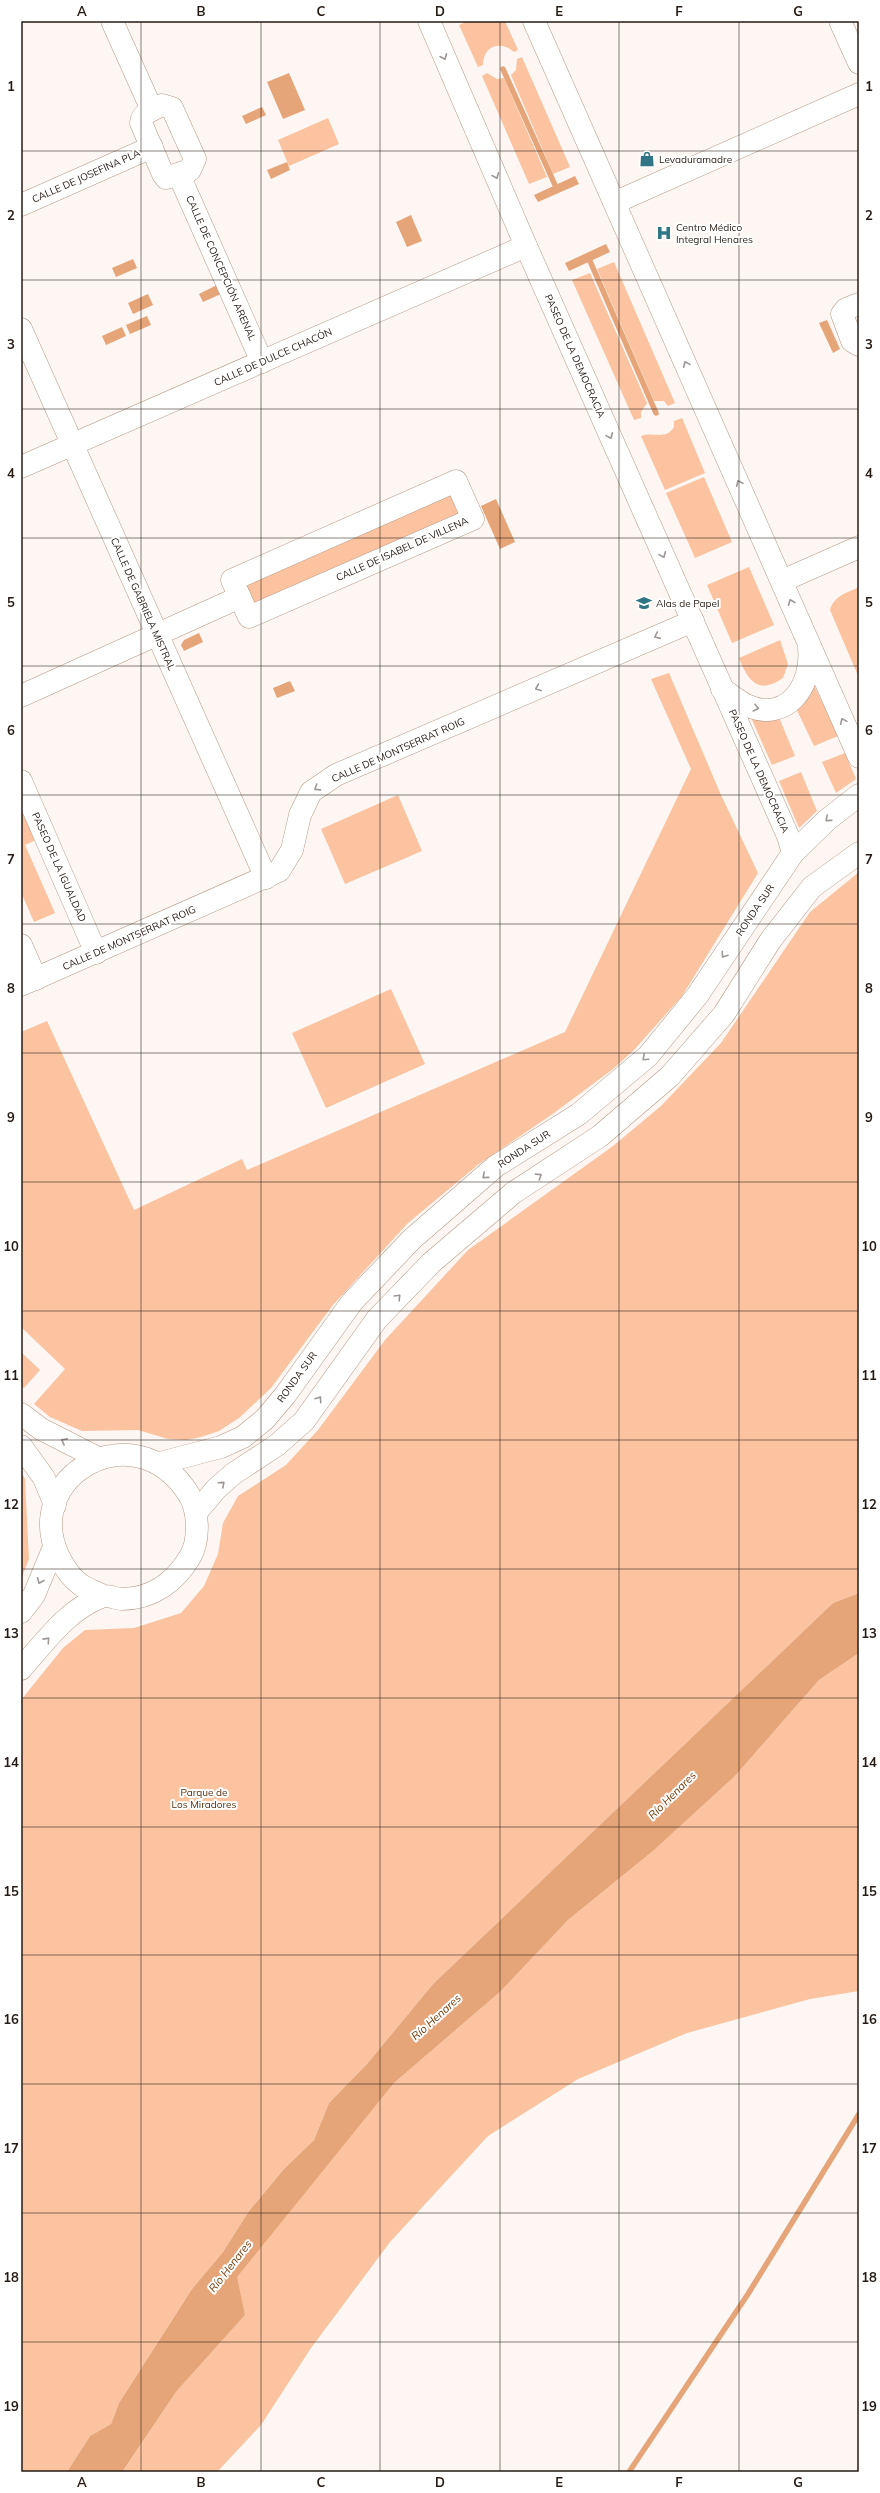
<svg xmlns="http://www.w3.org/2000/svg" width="880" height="2493" viewBox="0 0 880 2493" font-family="Mulish,sans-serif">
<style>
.green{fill:#fbc39f}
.water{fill:#e6a479}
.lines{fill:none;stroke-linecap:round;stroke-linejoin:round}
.stream{stroke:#e6a479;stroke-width:5.5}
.minor-casing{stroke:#b69987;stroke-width:23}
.major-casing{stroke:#b69987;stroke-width:23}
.minor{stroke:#fff;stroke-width:22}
.major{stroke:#fff;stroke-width:22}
.oneway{stroke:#9d9895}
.grid{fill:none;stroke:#261b14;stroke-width:1;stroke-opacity:0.55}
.labels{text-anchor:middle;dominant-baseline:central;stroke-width:4;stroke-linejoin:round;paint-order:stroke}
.poi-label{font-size:10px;fill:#261b14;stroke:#fff;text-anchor:start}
.street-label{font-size:10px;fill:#261b14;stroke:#fff}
.park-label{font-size:10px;fill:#582d0c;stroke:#fff}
.water-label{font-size:11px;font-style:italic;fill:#763a05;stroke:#fff}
.neatline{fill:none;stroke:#261b14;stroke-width:1.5}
.grid-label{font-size:13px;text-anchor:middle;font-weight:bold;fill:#261b14}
</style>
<rect width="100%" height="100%" fill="#fdf6f2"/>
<g class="green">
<path d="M 468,21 L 505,21 L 518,50 L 514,52 C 500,40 483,46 483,65 L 478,67 L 459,25 Z"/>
<path d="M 522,57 L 570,167 L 553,174 L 511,75 L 516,70 L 517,59 Z"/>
<path d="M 487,73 L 497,79 L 504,78 L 547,177 L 529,184 L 482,76 Z"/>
<path d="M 328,118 L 339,144 L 289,166 L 278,140 Z"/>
<path d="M 614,262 L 675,403 L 668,406 L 664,401 L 654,401 L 597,269 Z"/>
<path d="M 590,273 L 647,403 L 641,412 L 641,418 L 634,420 L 572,280 Z"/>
<path d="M 682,418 L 705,473 L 665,490 L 641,436 C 654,431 665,441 674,427 L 674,421 Z"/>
<path d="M 704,477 L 732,542 L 695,558 L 666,493 Z"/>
<path d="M 451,492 L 461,514 L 253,605 L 244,583 Z"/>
<path d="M 749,567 L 774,625 L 732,643 L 707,585 Z"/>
<path d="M 859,587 L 859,678 L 830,610 C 834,596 846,593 859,587 Z"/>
<path d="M 780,640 L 788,664 L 783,678 C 758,695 748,681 739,658 Z"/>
<path d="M 669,673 L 721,795 L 758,873 L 682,996 L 634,1050 L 613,1069 L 554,1113 L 479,1164 L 408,1223 L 333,1305 L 271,1388 L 239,1418 L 219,1431 L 201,1437 L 186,1440 L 168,1439 L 138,1430 L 82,1431 L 50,1417 L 34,1404 L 65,1369 L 21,1327 L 21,1032 L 47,1021 L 134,1210 L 242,1159 L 247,1170 L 565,1032 L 691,769 L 651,679 Z"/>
<path d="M 814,685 L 838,736 L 814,746 L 795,706 Z"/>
<path d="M 749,713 L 778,715 L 795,756 L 772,765 Z"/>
<path d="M 845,753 L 856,779 L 836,793 L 822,762 Z"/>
<path d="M 801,772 L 817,811 L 799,828 L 779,781 Z"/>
<path d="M 398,795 L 422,851 L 345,884 L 321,829 Z"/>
<path d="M 21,800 L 38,839 L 25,845 L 55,913 L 34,922 L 21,892 Z"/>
<path d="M 859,872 L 859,1593 L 833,1603 L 433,1984 L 367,2064 L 329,2103 L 314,2140 L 284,2169 L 249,2211 L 223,2252 L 192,2289 L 119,2403 L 111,2424 L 90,2436 L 67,2472 L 21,2472 L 21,1700 L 63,1648 L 85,1630 L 134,1628 L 181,1613 L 204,1586 L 218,1554 L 223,1523 L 238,1496 L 286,1465 L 318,1430 L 385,1340 L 468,1250 L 613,1146 L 661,1106 L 721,1043 L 810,912 Z"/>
<path d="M 391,989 L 425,1064 L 326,1108 L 292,1033 Z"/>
<path d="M 21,1352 L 40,1370 L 24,1388 L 21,1386 Z"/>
<path d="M 21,1472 L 25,1479 L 29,1559 L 21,1579 Z"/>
<path d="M 859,1653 L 859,1991 L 810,1999 L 687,2033 L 578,2079 L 488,2136 L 390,2242 L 311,2348 L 261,2425 L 217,2472 L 122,2472 L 176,2392 L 245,2315 L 236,2277 L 394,2083 L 501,1991 L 568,1920 L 653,1851 L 735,1776 L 819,1680 Z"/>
</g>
<g class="water">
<path d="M 289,73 L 305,110 L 283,119 L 267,82 Z"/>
<path d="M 262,107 L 266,115 L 246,124 L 242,116 Z"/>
<path d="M 287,162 L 290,170 L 271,179 L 267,170 Z"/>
<path d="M 575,176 L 579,184 L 538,202 L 534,195 Z"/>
<path d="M 411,215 L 422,241 L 407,247 L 396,222 Z"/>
<path d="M 606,244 L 610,252 L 569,271 L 565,263 Z"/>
<path d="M 133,259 L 137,268 L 116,277 L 112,268 Z"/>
<path d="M 219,284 L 223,293 L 203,302 L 199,294 Z"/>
<path d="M 148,294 L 153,305 L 133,314 L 128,303 Z"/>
<path d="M 147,316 L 151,325 L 130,334 L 126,325 Z"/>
<path d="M 827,320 L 840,349 L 833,353 L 819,323 Z"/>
<path d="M 122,327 L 126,336 L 106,345 L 102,336 Z"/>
<path d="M 496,499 L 515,542 L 500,549 L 481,506 Z"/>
<path d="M 199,633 L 203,642 L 184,651 L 181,645 L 184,640 Z"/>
<path d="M 290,681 L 295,691 L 277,698 L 273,688 Z"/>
<path d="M 859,1593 L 859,1653 L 819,1680 L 735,1776 L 653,1851 L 568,1920 L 501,1991 L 394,2083 L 237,2277 L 245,2315 L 176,2392 L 122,2472 L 67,2472 L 90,2436 L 111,2424 L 119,2403 L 192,2289 L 223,2252 L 249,2211 L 284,2169 L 314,2140 L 329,2103 L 367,2064 L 433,1984 L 833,1603 Z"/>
</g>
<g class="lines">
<g class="stream">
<path d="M 503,69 L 555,185"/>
<path d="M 590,261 L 656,413"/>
<path d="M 629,2472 L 748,2294 L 859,2114"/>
</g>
<g class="minor-casing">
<g id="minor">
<path d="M 112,21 L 152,110"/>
<path d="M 429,21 L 526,246 L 788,836 L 793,853"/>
<path d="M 534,21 L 859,757"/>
<path d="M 840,21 L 859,63"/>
<path d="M 162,105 L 172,108 L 195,159 L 190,170 L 166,178 L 163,174 L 141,123 C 142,112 153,110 162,105 Z"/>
<path d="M 179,175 L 262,362"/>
<path d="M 616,202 L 859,94"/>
<path d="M 21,205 L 152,147"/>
<path d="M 859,304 L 846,309 L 842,314 L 852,341 L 859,345"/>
<path d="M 21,329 L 266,878"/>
<path d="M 21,467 L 526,246"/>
<path d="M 456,481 L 473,519 L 249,617 L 232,580 Z"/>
<path d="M 782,581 L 859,547"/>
<path d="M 722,689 C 730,694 738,701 746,705 C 787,724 813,685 809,648"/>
<path d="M 21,696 L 240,597"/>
<path d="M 21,781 L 96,953"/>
<path d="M 21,945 L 36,979"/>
<path d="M 21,985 L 279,871 L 292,850 L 300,815 L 311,792 L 336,775 L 693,621"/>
<path d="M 21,1414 L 41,1429 L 98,1458"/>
<path d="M 21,1446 L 44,1478 L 55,1505"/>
</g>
</g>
<g class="major-casing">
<g id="major">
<path d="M 160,1463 L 221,1447 L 243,1437 L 265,1419 L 286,1394 L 352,1302 L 412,1239 L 496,1166 L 579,1114 L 648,1056 L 697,996 L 793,853 L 827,820 L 859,795"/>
<path d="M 196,1513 L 216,1489 L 233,1474 L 277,1445 L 304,1421 L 377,1319 L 431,1263 L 513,1193 L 600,1136 L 670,1076 L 724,1014 L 770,941 L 812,887 L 859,853"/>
<path d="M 21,1612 L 34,1595 L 54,1547"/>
<path d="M 21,1669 C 45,1642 67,1610 101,1597 C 107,1594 115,1599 122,1599 C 152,1599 175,1582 190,1557 C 200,1540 199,1509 188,1493 C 134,1410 20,1477 59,1557 C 64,1567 71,1578 81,1585 C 87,1589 96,1592 103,1596"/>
</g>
</g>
<use href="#minor" class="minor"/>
<use href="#major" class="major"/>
</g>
<defs><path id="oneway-chevron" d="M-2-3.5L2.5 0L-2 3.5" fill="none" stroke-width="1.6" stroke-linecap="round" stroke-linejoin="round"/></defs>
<g class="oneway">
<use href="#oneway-chevron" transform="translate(444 57) rotate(67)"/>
<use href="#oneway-chevron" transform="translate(496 176) rotate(67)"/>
<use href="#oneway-chevron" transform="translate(686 364) rotate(-114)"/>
<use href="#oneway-chevron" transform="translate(610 436) rotate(66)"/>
<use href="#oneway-chevron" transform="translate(739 483) rotate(-114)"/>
<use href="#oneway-chevron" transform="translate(663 555) rotate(66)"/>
<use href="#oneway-chevron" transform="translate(791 602) rotate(-113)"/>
<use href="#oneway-chevron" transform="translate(657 636) rotate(156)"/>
<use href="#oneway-chevron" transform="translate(538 688) rotate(157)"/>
<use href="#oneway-chevron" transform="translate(756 708) rotate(14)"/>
<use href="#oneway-chevron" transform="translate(843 721) rotate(-114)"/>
<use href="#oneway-chevron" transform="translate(317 788) rotate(147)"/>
<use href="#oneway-chevron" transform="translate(828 819) rotate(139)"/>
<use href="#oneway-chevron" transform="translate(724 955) rotate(124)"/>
<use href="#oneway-chevron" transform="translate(645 1058) rotate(137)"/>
<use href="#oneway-chevron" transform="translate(485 1176) rotate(139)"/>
<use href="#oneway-chevron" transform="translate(539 1176) rotate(-33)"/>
<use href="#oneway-chevron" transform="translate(398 1297) rotate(-46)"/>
<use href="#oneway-chevron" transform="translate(319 1399) rotate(-56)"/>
<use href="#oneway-chevron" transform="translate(64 1441) rotate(-152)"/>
<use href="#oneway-chevron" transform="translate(222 1484) rotate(-42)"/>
<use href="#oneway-chevron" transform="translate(40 1581) rotate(113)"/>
<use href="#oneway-chevron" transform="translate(47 1640) rotate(-48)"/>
</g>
<path class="grid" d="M 141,21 L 141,2472M 261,21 L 261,2472M 380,21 L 380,2472M 500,21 L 500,2472M 619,21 L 619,2472M 739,21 L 739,2472M 21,151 L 859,151M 21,280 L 859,280M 21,409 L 859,409M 21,538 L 859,538M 21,666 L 859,666M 21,795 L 859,795M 21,924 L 859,924M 21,1053 L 859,1053M 21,1182 L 859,1182M 21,1311 L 859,1311M 21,1440 L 859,1440M 21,1569 L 859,1569M 21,1698 L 859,1698M 21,1827 L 859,1827M 21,1955 L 859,1955M 21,2084 L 859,2084M 21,2213 L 859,2213M 21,2342 L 859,2342"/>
<defs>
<g id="shop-bare" transform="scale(1.2)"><path d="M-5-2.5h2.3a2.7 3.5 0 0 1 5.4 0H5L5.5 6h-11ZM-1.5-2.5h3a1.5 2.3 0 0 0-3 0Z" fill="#317684" stroke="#fff" stroke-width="2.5" paint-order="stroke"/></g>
<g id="hospital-bare" transform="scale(1.2)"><path d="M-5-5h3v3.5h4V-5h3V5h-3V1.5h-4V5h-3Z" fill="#317684" stroke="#fff" stroke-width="2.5" paint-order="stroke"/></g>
<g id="school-bare" transform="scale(1.2)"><path d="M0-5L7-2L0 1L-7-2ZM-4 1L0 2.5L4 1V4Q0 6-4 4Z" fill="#317684" stroke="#fff" stroke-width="2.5" paint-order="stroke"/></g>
</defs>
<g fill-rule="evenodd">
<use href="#shop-bare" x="647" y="159"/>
<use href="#hospital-bare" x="664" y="233"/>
<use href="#school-bare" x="644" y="603"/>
</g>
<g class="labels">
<g class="poi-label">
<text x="659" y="159">Levaduramadre</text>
<text x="676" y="227">Centro Médico<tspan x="676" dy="12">Integral Henares</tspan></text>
<text x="656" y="603">Alas de Papel</text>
</g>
<g class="street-label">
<text transform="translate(86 176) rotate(-24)">CALLE DE JOSEFINA PLA</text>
<text transform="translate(221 268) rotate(66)">CALLE DE CONCEPCIÓN ARENAL</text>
<text transform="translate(575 356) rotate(66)">PASEO DE LA DEMOCRACIA</text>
<text transform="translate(273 357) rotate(-24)">CALLE DE DULCE CHACÓN</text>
<text transform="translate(402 549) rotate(-24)">CALLE DE ISABEL DE VILLENA</text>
<text transform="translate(143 604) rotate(66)">CALLE DE GABRIELA MISTRAL</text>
<text transform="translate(398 750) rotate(-24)">CALLE DE MONTSERRAT ROIG</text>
<text transform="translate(759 771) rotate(66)">PASEO DE LA DEMOCRACIA</text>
<text transform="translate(59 867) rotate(66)">PASEO DE LA IGUALDAD</text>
<text transform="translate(755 910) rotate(-56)">RONDA SUR</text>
<text transform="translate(129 938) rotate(-24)">CALLE DE MONTSERRAT ROIG</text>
<text transform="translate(524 1149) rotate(-33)">RONDA SUR</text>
<text transform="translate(297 1377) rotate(-54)">RONDA SUR</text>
</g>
<g class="park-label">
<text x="204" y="1792">Parque de<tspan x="204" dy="12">Los Miradores</tspan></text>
</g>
<g class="water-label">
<text transform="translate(672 1795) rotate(-45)">Río Henares</text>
<text transform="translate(436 2017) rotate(-42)">Río Henares</text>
<text transform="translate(230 2266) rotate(-52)">Río Henares</text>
</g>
</g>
<rect width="880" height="2493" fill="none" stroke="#ffffff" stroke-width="44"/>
<rect x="22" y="22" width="836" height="2449" class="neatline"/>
<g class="grid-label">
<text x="82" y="16">A</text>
<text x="201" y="16">B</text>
<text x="321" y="16">C</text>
<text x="440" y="16">D</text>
<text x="559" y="16">E</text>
<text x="679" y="16">F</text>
<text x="798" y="16">G</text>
<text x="11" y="91">1</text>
<text x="869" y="91">1</text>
<text x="11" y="220">2</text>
<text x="869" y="220">2</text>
<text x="11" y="349">3</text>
<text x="869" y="349">3</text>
<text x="11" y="478">4</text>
<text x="869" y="478">4</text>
<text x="11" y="607">5</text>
<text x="869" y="607">5</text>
<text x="11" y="735">6</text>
<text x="869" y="735">6</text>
<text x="11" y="864">7</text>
<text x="869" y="864">7</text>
<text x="11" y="993">8</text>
<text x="869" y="993">8</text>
<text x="11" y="1122">9</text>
<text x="869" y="1122">9</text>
<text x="11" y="1251">10</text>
<text x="869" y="1251">10</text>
<text x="11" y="1380">11</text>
<text x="869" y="1380">11</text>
<text x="11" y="1509">12</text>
<text x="869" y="1509">12</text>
<text x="11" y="1638">13</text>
<text x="869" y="1638">13</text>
<text x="11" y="1767">14</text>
<text x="869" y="1767">14</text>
<text x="11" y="1896">15</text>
<text x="869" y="1896">15</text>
<text x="11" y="2024">16</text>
<text x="869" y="2024">16</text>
<text x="11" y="2153">17</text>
<text x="869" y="2153">17</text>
<text x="11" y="2282">18</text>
<text x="869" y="2282">18</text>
<text x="11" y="2411">19</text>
<text x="869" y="2411">19</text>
<text x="82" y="2487">A</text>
<text x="201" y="2487">B</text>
<text x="321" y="2487">C</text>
<text x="440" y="2487">D</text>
<text x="559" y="2487">E</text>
<text x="679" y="2487">F</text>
<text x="798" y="2487">G</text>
</g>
</svg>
